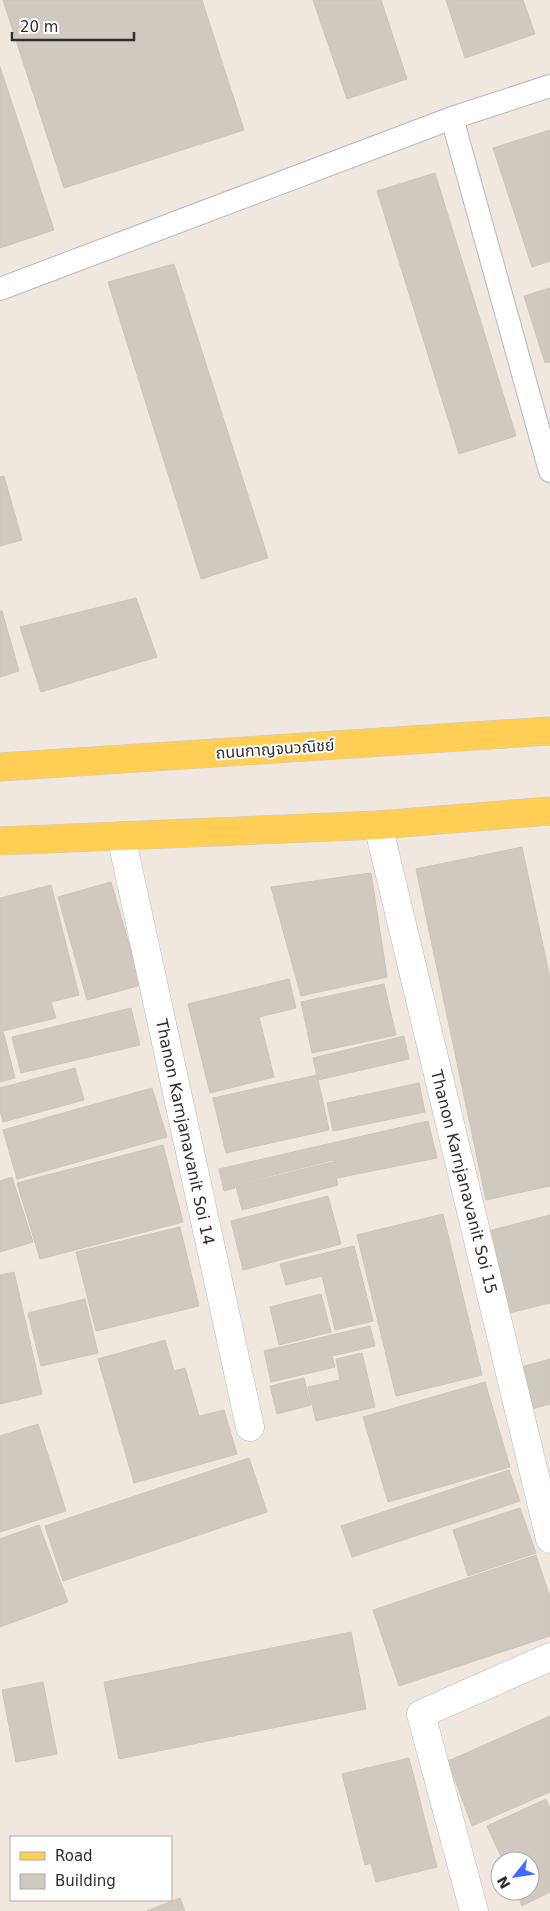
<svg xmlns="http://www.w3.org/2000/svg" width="550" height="1911" viewBox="0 0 550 1911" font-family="'DejaVu Sans','Noto Sans Thai',sans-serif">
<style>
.building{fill:#cfc9c0;stroke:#ccc4b8}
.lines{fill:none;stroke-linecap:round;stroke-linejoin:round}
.lane-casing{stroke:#b3b7c2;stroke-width:24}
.street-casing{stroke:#b3b7c2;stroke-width:29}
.primary-casing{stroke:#c9c9c9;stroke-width:29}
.lane{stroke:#fff;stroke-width:22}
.street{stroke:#fff;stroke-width:28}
.primary{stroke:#ffce55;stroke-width:28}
.labels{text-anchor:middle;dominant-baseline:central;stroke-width:4;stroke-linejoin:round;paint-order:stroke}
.street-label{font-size:16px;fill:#2e2e2e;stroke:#fff}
</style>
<rect width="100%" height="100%" fill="#f0e8df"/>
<g class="building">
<path d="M 3,0 L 202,0 L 244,130 L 64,188 Z"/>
<path d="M 313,0 L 381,0 L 407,79 L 347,99 Z"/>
<path d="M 446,0 L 523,0 L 535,34 L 465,58 Z"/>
<path d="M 0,67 L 54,230 L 0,248 Z"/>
<path d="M 550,130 L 550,261 L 532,267 L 493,148 Z"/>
<path d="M 435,173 L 516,436 L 459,454 L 377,191 Z"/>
<path d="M 174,264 L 268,558 L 201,579 L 108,282 Z"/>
<path d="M 550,288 L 550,362 L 545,363 L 524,296 Z"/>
<path d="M 4,476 L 22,540 L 0,546 L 0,477 Z"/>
<path d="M 136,598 L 157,657 L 41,692 L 20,627 Z"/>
<path d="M 0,611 L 2,611 L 19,671 L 0,677 Z"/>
<path d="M 522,847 L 550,978 L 550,1186 L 486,1200 L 416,869 Z"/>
<path d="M 371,873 L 387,977 L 301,996 L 271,887 Z"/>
<path d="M 111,882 L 141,985 L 87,1000 L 58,897 Z"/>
<path d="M 51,885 L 79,995 L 51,1002 L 56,1018 L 3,1031 L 15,1078 L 0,1082 L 0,898 Z"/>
<path d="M 289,979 L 296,1008 L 259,1017 L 274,1077 L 210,1093 L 188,1004 Z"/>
<path d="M 384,984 L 396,1035 L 312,1053 L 301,1002 Z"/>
<path d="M 131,1008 L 140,1045 L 21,1073 L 12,1037 Z"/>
<path d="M 404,1036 L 409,1059 L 318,1080 L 313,1058 Z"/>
<path d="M 75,1068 L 84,1100 L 3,1122 L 0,1110 L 0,1088 Z"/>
<path d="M 317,1075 L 329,1130 L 226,1153 L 213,1098 Z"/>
<path d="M 419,1083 L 425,1112 L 333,1131 L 327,1103 Z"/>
<path d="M 152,1088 L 167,1137 L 17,1179 L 3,1130 Z"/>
<path d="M 428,1121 L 437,1158 L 337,1178 L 333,1160 L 235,1185 L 235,1188 L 224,1191 L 219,1169 Z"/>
<path d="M 163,1145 L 183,1222 L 40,1259 L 17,1183 Z"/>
<path d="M 332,1162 L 338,1185 L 242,1210 L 236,1186 Z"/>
<path d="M 12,1177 L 33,1242 L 0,1252 L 0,1181 Z"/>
<path d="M 328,1196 L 341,1244 L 243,1270 L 231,1221 Z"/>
<path d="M 443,1214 L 482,1375 L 396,1396 L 357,1235 Z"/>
<path d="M 550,1215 L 550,1303 L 509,1313 L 488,1231 Z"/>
<path d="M 180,1227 L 199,1306 L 96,1331 L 76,1252 Z"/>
<path d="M 354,1246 L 373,1321 L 335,1330 L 322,1276 L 286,1285 L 280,1264 Z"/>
<path d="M 14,1272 L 42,1394 L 0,1404 L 0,1275 Z"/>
<path d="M 321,1294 L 331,1332 L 279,1345 L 270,1307 Z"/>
<path d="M 85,1299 L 98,1353 L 41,1366 L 28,1313 Z"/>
<path d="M 370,1326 L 375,1346 L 332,1356 L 335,1367 L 271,1382 L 264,1351 Z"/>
<path d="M 165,1340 L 174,1371 L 185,1368 L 199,1416 L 224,1410 L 237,1454 L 134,1483 L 98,1359 Z"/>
<path d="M 362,1353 L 375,1407 L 316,1421 L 308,1387 L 340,1380 L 336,1359 Z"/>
<path d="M 550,1359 L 550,1404 L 532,1409 L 521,1367 Z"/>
<path d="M 304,1378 L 311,1405 L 277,1414 L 270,1386 Z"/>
<path d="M 485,1382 L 510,1467 L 388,1502 L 363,1417 Z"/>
<path d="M 38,1424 L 66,1511 L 0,1532 L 0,1436 Z"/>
<path d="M 249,1458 L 267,1512 L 63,1581 L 45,1526 Z"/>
<path d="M 509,1470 L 520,1501 L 352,1557 L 341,1526 Z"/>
<path d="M 520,1508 L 536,1553 L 468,1576 L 453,1530 Z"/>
<path d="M 39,1525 L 68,1602 L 0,1627 L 0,1539 Z"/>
<path d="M 536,1555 L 550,1597 L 550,1636 L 399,1686 L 373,1610 Z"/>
<path d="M 351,1632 L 366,1709 L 119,1759 L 104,1682 Z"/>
<path d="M 43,1682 L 57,1754 L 16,1762 L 2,1690 Z"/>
<path d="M 550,1716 L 550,1792 L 472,1826 L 448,1761 Z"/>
<path d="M 409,1758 L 437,1867 L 376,1882 L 371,1863 L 365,1865 L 342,1774 Z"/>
<path d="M 546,1799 L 550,1809 L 550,1892 L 522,1906 L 516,1891 L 530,1891 L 530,1861 L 503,1861 L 487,1826 Z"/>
<path d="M 180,1898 L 185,1911 L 147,1911 Z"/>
</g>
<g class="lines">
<g class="lane-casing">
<g id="lane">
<path d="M 452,118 L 550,471"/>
<path d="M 0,289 L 452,118 L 550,86"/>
</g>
</g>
<g class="street-casing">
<g id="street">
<path d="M 378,825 L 550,1539"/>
<path d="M 121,836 L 250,1427"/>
<path d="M 474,1911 L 421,1714 L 550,1657"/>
</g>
</g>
<g class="primary-casing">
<g id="primary">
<path d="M 0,767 L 550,731"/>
<path d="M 0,841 L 378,825 L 550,811"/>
</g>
</g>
<use href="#lane" class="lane"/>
<use href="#street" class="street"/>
<use href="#primary" class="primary"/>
</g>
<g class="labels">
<g class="street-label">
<text transform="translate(275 749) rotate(-4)">ถนนกาญจนวณิชย์</text>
<text transform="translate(185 1132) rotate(78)">Thanon Karnjanavanit Soi 14</text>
<text transform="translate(464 1182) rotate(76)">Thanon Karnjanavanit Soi 15</text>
</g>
</g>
<rect x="10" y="1836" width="162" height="65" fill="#ffffff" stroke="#ababab"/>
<rect x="20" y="1852" width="25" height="8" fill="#ffce55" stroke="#ababab"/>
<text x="55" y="1861" font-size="15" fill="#2e2e2e">Road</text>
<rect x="20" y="1874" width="25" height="15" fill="#cfc9c0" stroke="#ababab"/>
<text x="55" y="1886" font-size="15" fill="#2e2e2e">Building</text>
<g transform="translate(515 1876) rotate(240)"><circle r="24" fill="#ffffff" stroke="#ababab"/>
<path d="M0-4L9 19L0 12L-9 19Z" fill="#3d6cff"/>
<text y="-8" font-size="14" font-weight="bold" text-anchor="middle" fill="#2e2e2e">N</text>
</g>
<path d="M12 32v8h122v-8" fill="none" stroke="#2e2e2e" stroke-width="2.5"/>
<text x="20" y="32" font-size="15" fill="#2e2e2e" stroke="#ffffff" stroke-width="4" paint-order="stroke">20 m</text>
</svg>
